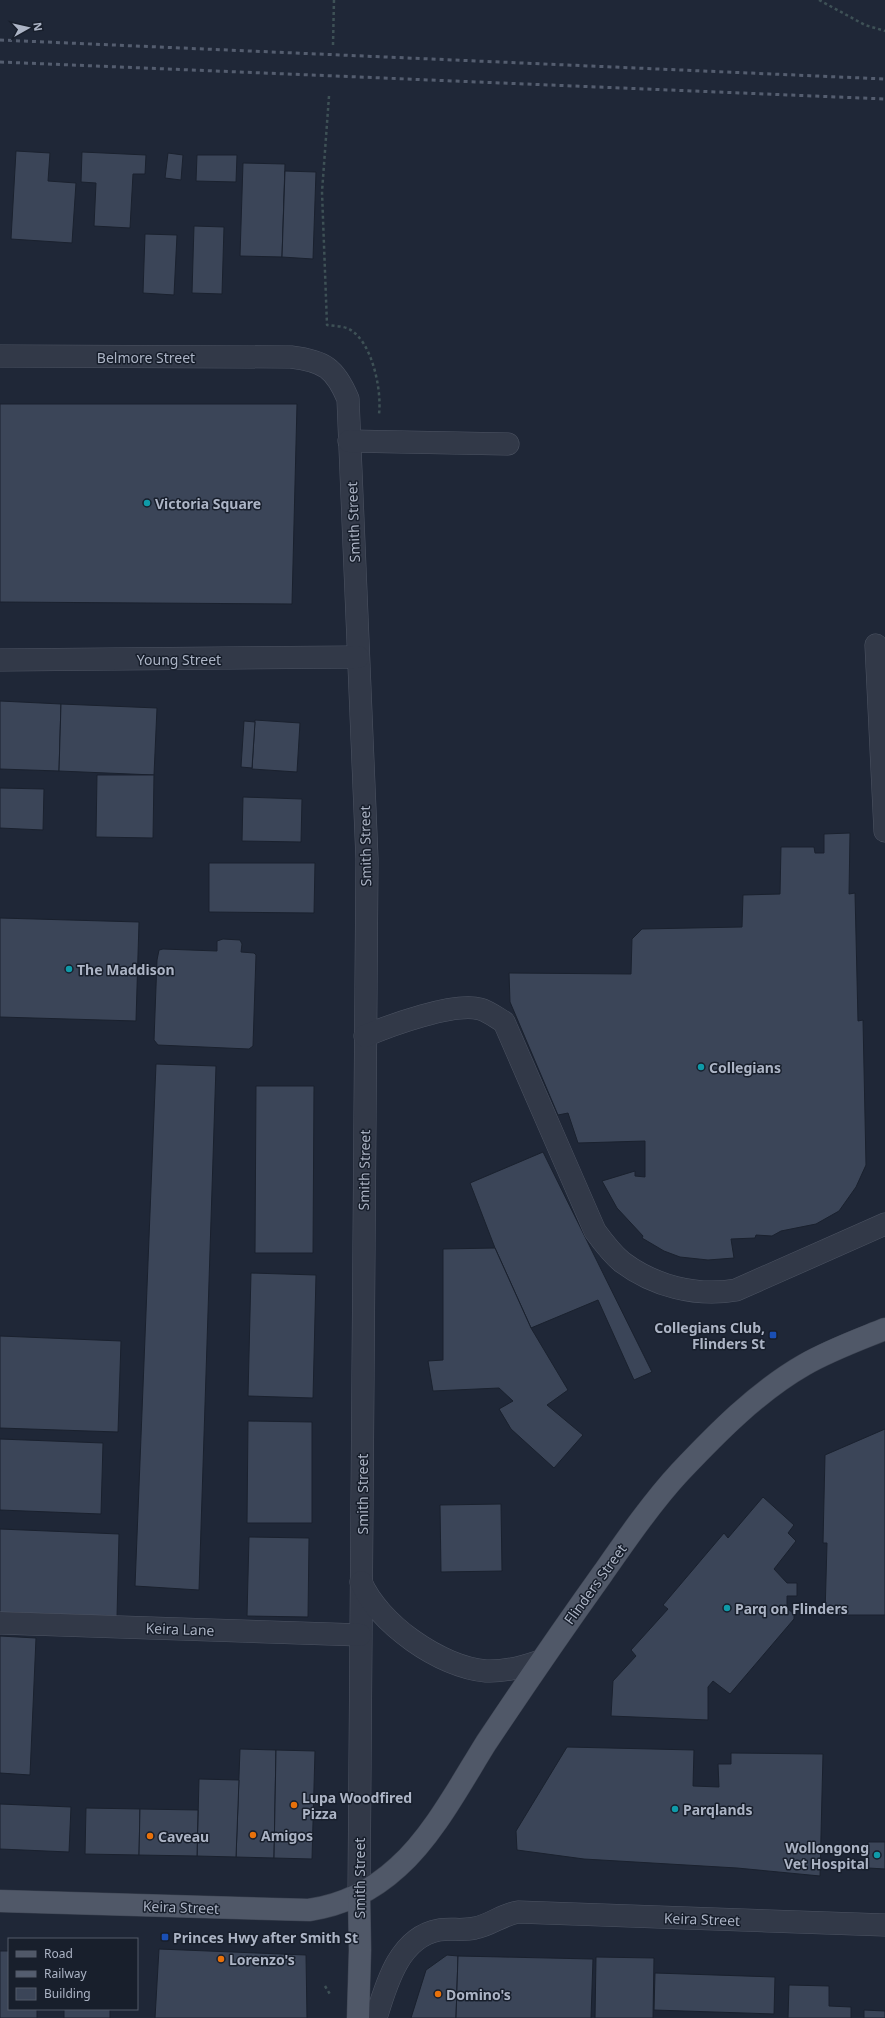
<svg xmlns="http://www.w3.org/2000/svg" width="885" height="2018" viewBox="0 0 885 2018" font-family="'Noto Sans',sans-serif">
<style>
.building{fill:#3b4558;stroke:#1a212e}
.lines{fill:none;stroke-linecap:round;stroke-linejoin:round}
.minor-casing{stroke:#4d5463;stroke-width:23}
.major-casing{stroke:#3c4351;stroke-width:23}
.path{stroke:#3e5156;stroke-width:2.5;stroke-dasharray:3 3;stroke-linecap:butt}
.minor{stroke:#323948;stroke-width:22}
.major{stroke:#505868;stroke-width:22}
.rail{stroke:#545d6f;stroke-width:3;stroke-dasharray:4 4;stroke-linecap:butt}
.culture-dot{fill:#0f9aa8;stroke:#181f2c;stroke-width:1.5}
.transit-dot{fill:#1a4fb4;stroke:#181f2c;stroke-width:1.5}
.food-dot{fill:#e8710a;stroke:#181f2c;stroke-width:1.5}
.labels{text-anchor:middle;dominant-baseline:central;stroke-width:3;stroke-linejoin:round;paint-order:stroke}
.street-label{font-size:14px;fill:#acb4c5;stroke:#181f2c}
.poi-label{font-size:14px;font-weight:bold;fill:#acb4c5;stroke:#181f2c;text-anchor:start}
</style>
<rect width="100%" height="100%" fill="#1f2737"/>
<g class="building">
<path d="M 16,151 L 50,153 L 48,181 L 76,183 L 72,243 L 11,239 Z"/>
<path d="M 82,152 L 146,155 L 145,174 L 133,174 L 130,228 L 94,226 L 96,183 L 81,182 Z"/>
<path d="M 168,153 L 183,155 L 181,180 L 165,178 Z"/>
<path d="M 197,155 L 237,155 L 236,182 L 196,181 Z"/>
<path d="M 243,163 L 285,164 L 282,257 L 240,256 Z"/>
<path d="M 285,171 L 316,172 L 313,259 L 282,257 Z"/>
<path d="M 194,226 L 224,227 L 222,294 L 192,293 Z"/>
<path d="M 145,234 L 177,235 L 174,295 L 143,293 Z"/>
<path d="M 0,404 L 297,404 L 292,604 L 0,602 Z"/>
<path d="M 0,701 L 61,704 L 59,771 L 0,769 Z"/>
<path d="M 61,704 L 157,708 L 154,775 L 59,771 Z"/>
<path d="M 255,720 L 300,723 L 297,772 L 252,769 Z"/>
<path d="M 244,721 L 255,722 L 252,768 L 241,767 Z"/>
<path d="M 97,775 L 154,775 L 153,838 L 96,837 Z"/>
<path d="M 0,788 L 44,789 L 43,830 L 0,828 Z"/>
<path d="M 243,797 L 302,799 L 301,842 L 242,841 Z"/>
<path d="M 850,833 L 849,894 L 855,893 L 858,1021 L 863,1020 L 866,1165 L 856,1187 L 839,1211 L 816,1224 L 781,1231 L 772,1236 L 756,1235 L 755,1238 L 731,1239 L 734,1258 L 708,1260 L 680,1257 L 664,1251 L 642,1238 L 643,1236 L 617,1208 L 602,1181 L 635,1171 L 635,1176 L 645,1177 L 645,1141 L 578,1143 L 568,1113 L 558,1115 L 510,1002 L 509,973 L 631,974 L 632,939 L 642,929 L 742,927 L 743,895 L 780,894 L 781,847 L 814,847 L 815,853 L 824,853 L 824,834 Z"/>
<path d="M 209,863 L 315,863 L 314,913 L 209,912 Z"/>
<path d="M 0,918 L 139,922 L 136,1021 L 0,1017 Z"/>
<path d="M 223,939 L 240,940 L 242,944 L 241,952 L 254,953 L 256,955 L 253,1046 L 249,1049 L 158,1045 L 154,1040 L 157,960 L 159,950 L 163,949 L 217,951 L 217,941 Z"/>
<path d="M 156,1064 L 216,1066 L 199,1590 L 135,1586 Z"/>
<path d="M 256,1086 L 314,1086 L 313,1253 L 255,1253 Z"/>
<path d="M 543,1152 L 652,1372 L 634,1380 L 598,1300 L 531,1328 L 495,1248 L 470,1183 Z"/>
<path d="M 495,1248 L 531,1328 L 568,1390 L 547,1405 L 583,1435 L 554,1468 L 511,1429 L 499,1409 L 513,1401 L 499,1388 L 433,1391 L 428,1361 L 443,1360 L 443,1249 Z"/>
<path d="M 251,1273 L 316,1275 L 313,1398 L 248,1396 Z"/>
<path d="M 0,1336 L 121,1341 L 118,1432 L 0,1428 Z"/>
<path d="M 248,1421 L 312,1422 L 312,1523 L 247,1523 Z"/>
<path d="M 885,1429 L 885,1615 L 825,1615 L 827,1543 L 823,1543 L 825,1455 Z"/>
<path d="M 0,1439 L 103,1443 L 101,1514 L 0,1510 Z"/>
<path d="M 763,1497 L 794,1525 L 788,1533 L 796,1541 L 774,1569 L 787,1583 L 797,1583 L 797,1596 L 787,1596 L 787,1608 L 794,1614 L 794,1619 L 730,1694 L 713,1681 L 708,1687 L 708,1720 L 611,1716 L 613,1681 L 636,1656 L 631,1650 L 668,1609 L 663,1605 L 724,1533 L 728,1538 Z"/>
<path d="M 501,1504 L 502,1571 L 441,1572 L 440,1505 Z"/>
<path d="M 0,1529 L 119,1534 L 117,1617 L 0,1613 Z"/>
<path d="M 249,1537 L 309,1538 L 308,1617 L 247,1616 Z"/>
<path d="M 0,1636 L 36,1638 L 30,1775 L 0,1773 Z"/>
<path d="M 567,1747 L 694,1750 L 693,1786 L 719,1787 L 718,1764 L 731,1764 L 731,1753 L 823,1754 L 820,1876 L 737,1868 L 584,1859 L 517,1850 L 516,1831 Z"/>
<path d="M 240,1749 L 276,1750 L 274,1858 L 236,1857 Z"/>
<path d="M 276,1750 L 315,1751 L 312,1859 L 274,1858 Z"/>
<path d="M 199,1779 L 239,1780 L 236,1857 L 197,1856 Z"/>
<path d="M 0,1804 L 71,1807 L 69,1852 L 0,1849 Z"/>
<path d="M 86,1808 L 140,1809 L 139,1855 L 85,1854 Z"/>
<path d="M 140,1809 L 198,1810 L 197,1856 L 139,1855 Z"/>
<path d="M 868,1842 L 885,1842 L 885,1869 L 868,1868 Z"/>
<path d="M 159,1949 L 306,1955 L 307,2018 L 155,2018 Z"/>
<path d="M 0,1951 L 9,1951 L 9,2009 L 37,2009 L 37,2018 L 0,2018 Z"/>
<path d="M 447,1955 L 458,1956 L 456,2018 L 411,2018 L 426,1970 Z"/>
<path d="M 458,1956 L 593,1959 L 591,2018 L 456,2018 Z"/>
<path d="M 596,1957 L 654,1958 L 653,2018 L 595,2018 Z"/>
<path d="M 655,1973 L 775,1977 L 774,2014 L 654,2010 Z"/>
<path d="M 789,1985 L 829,1986 L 829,2006 L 851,2007 L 851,2018 L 788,2018 Z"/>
<rect x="64" y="2009" width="46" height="9"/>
<path d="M 864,2010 L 885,2011 L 885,2018 L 864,2018 Z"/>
</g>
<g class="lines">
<g class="minor-casing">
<g id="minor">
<path d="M 0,356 L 291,357 C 324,361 335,368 348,399 L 367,859 L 359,1895"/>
<path d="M 349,441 L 508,444"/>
<path d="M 876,645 L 885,831"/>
<path d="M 0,660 L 358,657"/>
<path d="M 365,1036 C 391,1025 454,1002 480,1009 C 488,1011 497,1018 504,1022 L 595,1231 C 603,1242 611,1253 622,1262 C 654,1286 696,1297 736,1290 L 885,1224"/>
<path d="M 361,1582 C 379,1624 440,1667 486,1671 C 505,1672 523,1667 540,1661"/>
<path d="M 0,1623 L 360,1635"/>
<path d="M 376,2018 C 386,1985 399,1937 439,1930 C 451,1928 463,1931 475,1928 C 491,1925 501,1915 518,1912 L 885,1925"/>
</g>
</g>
<g class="major-casing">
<g id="major">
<path d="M 0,1901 L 309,1910 C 343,1905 373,1890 398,1867 C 433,1836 461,1783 486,1743 C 524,1686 563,1629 603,1573 C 626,1540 653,1501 680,1472 C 717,1433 757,1392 804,1365 C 830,1350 858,1340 885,1329"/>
<path d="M 358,2018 L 360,1950 L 359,1895"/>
</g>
</g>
<g class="path">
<path d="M 819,0 L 865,25 L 885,31"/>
<path d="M 333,45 L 334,0"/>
<path d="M 329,96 L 322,192 L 327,325 C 334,326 343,326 349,329 C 372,341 382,390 379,414"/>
<path d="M 325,1986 L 331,1996"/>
</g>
<use href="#minor" class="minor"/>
<use href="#major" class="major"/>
<g class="rail">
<path d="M 0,40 L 885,79"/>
<path d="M 0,62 L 885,99"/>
</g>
</g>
<g class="culture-dot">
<circle cx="147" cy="503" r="4"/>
<circle cx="69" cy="969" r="4"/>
<circle cx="701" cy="1067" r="4"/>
<circle cx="727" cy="1608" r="4"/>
<circle cx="675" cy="1809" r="4"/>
<circle cx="877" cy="1855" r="4"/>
</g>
<g class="transit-dot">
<rect x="769" y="1331" width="8" height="8" rx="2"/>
<rect x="161" y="1933" width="8" height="8" rx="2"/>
</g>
<g class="food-dot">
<circle cx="294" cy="1805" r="4"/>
<circle cx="253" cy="1835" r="4"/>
<circle cx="150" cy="1836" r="4"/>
<circle cx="221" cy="1959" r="4"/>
<circle cx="438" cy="1994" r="4"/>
</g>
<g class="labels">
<g class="street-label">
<text x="146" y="357">Belmore Street</text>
<text transform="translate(353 522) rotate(-92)">Smith Street</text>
<text x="179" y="659">Young Street</text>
<text transform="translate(365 846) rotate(-91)">Smith Street</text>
<text transform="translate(364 1170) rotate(-89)">Smith Street</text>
<text transform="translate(362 1494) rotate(-90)">Smith Street</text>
<text transform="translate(595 1584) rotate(-54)">Flinders Street</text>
<text transform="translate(180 1629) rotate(2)">Keira Lane</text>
<text transform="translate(359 1878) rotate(-90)">Smith Street</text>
<text transform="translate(181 1907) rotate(2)">Keira Street</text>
<text transform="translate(702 1919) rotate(2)">Keira Street</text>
</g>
<g class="poi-label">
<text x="155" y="503">Victoria Square</text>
<text x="77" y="969">The Maddison</text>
<text x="709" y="1067">Collegians</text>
<text x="765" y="1327" text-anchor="end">Collegians Club,<tspan x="765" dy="16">Flinders St</tspan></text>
<text x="735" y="1608">Parq on Flinders</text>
<text x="302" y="1797">Lupa Woodfired<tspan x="302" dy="16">Pizza</tspan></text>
<text x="683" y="1809">Parqlands</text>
<text x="261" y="1835">Amigos</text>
<text x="158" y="1836">Caveau</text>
<text x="869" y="1847" text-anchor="end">Wollongong<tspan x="869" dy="16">Vet Hospital</tspan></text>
<text x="173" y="1937">Princes Hwy after Smith St</text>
<text x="229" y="1959">Lorenzo's</text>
<text x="446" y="1994">Domino's</text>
</g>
</g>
<rect x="8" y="1938" width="130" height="72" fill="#181f2c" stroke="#535b69"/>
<rect x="16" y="1951" width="20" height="6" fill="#505868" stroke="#535b69"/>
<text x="44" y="1958" font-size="12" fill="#acb4c5">Road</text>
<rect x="16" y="1971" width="20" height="6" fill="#545d6f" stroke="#535b69"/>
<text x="44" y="1978" font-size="12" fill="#acb4c5">Railway</text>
<rect x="16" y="1988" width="20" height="12" fill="#3b4558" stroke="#535b69"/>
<text x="44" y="1998" font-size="12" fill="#acb4c5">Building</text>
<g transform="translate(28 28) rotate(82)" stroke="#181f2c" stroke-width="3" paint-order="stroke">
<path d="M0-3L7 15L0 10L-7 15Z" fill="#acb4c5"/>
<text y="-6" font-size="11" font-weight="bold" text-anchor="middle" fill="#acb4c5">N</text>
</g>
</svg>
